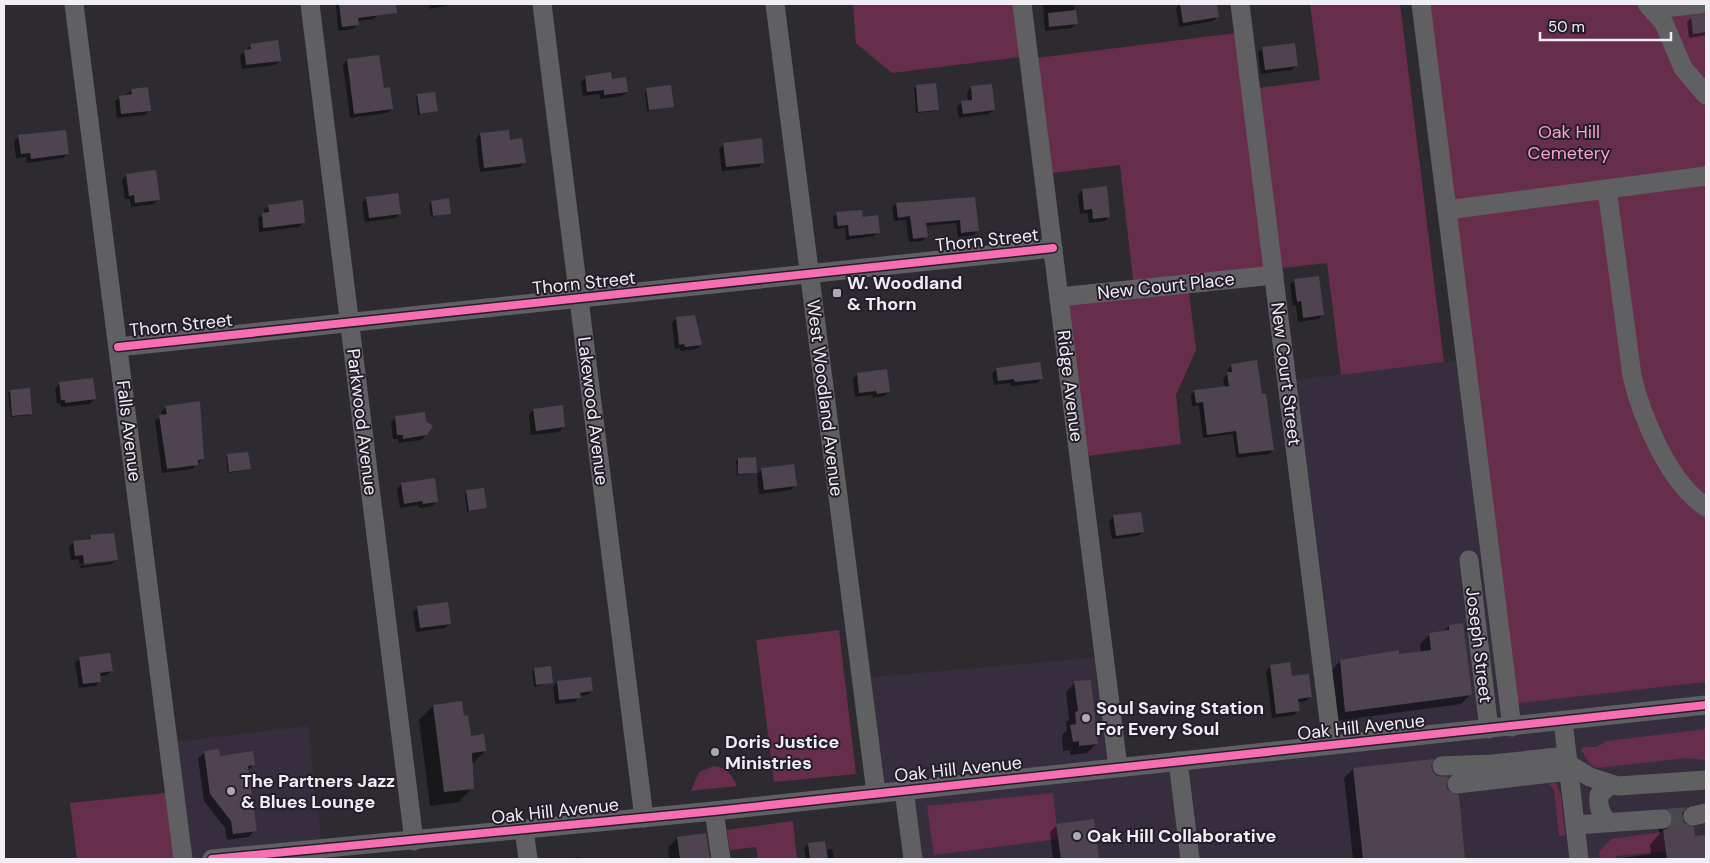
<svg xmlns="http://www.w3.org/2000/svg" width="1710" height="863" viewBox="0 0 1710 863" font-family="'DM Sans',sans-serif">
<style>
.built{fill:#362e3e}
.green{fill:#672e4c}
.shadow{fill:#0007}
.building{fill:#4e434f}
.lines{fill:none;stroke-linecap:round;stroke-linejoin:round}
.minor-tunnel{stroke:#4a484e;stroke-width:19;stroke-dasharray:19 9;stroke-linecap:butt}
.minor{stroke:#606063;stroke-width:19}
.cycleway-casing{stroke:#241e29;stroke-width:11}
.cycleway{stroke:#f96db3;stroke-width:8}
.poi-dot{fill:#aca9b0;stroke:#241e29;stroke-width:2}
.labels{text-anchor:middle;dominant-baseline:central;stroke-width:4;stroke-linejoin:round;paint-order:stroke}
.park-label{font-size:18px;fill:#f9a1c9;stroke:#241e29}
.street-label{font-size:18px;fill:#f0edf5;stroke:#241e29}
.poi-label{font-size:18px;font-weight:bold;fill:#f0edf5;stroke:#241e29;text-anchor:start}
</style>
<rect width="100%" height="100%" fill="#2d2b30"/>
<g class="built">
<path d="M 1457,361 L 1514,703 L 1706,682 L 1706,859 L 913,859 L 904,790 L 876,793 L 861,678 L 1104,657 L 1118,767 L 1332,745 L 1287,381 Z"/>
<path d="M 308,726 L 322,849 L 212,859 L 183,859 L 168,743 Z"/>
</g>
<g class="green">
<path d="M 853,4 L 1022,4 L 1029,56 L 892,73 L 856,43 Z"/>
<path d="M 1310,4 L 1400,4 L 1444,362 L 1341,375 L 1327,263 L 1273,269 L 1188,284 L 1196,350 L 1176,395 L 1181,444 L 1079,457 L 1059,297 L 1134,289 L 1120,165 L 1044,174 L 1029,59 L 1244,32 L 1251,89 L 1320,80 Z"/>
<path d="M 1412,4 L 1706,4 L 1706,682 L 1501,705 Z"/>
<path d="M 839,630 L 856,774 L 774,782 L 756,640 Z"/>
<path d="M 1706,729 L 1706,760 L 1687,758 L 1597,768 L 1589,763 L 1581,750 L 1583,747 L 1596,747 L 1607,741 Z"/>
<path d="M 714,766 C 727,767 732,775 737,786 L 691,791 L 699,772 Z"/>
<path d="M 1556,783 L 1561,795 L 1565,835 L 1559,836 L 1554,790 L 1549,784 Z"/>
<path d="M 175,792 L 183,859 L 77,859 L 70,803 Z"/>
<path d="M 1053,793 L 1058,839 L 934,855 L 927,806 Z"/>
<path d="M 793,821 L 797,859 L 758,859 L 756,847 L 730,850 L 727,830 Z"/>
<path d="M 1661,832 L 1667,837 L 1667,851 L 1616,856 L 1616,859 L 1600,859 L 1599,852 L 1611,839 Z"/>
</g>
<g class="shadow">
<path d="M 336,4 L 377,4 L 378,15 L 374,19 L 357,21 L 358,24 L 353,29 L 338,31 Z"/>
<path d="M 429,4 L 454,4 L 430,9 Z"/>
<path d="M 1043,4 L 1078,4 L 1074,5 L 1076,24 L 1072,28 L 1045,31 Z"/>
<path d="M 1180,4 L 1216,4 L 1218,16 L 1213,21 L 1179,27 L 1176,8 Z"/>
<path d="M 1706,15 L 1706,35 L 1689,38 L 1687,22 L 1692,17 Z"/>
<path d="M 251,45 L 280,60 L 275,65 L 242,69 L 240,56 Z"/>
<path d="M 1263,48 L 1296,65 L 1292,70 L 1261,74 L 1258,53 Z"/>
<path d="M 347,60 L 382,90 L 392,109 L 387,113 L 350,118 L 343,65 Z"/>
<path d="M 586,77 L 611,81 L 627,92 L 622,96 L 600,99 L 599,94 L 583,96 L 581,82 Z"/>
<path d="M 916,86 L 937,109 L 935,111 L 916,113 L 914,88 Z"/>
<path d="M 971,87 L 994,110 L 989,114 L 959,118 L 957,107 L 962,102 L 968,101 L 967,92 Z"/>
<path d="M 647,89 L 672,106 L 647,111 L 645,91 Z"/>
<path d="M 132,90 L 150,110 L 145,115 L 117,118 L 115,101 Z"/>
<path d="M 418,95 L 436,111 L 418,115 L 416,97 Z"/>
<path d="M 480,134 L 509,141 L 524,163 L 520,167 L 480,172 L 476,139 Z"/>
<path d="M 19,136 L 67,154 L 63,158 L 27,163 L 26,157 L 16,158 L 14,141 Z"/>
<path d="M 724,144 L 763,162 L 759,167 L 722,171 L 719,149 Z"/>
<path d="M 127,175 L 158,199 L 154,204 L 131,207 L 130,199 L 125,199 L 122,180 Z"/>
<path d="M 1106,188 L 1109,216 L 1105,221 L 1089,223 L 1087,213 L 1080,214 L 1078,195 L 1082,190 Z"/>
<path d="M 367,198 L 399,214 L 395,218 L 365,222 L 362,202 Z"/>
<path d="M 974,198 L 977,231 L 973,235 L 958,237 L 956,223 L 925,226 L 927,236 L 922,241 L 909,242 L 906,220 L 894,221 L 892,208 L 896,204 Z"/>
<path d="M 431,202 L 450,213 L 431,217 L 429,204 Z"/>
<path d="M 268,206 L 304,222 L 299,227 L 259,232 L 258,218 L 264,214 L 264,210 Z"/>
<path d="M 837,213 L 878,232 L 874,236 L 846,240 L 845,228 L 834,229 L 833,217 Z"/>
<path d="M 1295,280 L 1323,315 L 1318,319 L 1298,322 L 1296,305 L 1293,306 L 1290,285 Z"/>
<path d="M 676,318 L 701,345 L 696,349 L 680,351 L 680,348 L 675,349 L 672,323 Z"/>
<path d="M 1232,365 L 1261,396 L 1273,450 L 1269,454 L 1236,458 L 1233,434 L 1203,438 L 1199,406 L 1192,406 L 1191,395 L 1195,391 L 1225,388 L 1223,378 L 1228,374 L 1228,369 Z"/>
<path d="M 997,369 L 1042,378 L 1037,383 L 1011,386 L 1010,383 L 994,385 L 992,373 Z"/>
<path d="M 857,374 L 889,392 L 884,396 L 873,398 L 872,395 L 855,397 L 853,379 Z"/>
<path d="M 60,383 L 94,399 L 90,404 L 61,407 L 60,403 L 57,404 L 55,388 Z"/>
<path d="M 10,391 L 31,413 L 29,415 L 11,417 L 8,393 Z"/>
<path d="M 166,407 L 203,459 L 192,469 L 162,473 L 155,421 L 162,416 L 161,411 Z"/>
<path d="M 533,410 L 564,427 L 559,432 L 531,435 L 529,415 Z"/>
<path d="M 395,418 L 426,435 L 421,440 L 399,443 L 398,439 L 393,439 L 391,422 Z"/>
<path d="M 228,455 L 249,469 L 228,473 L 226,457 Z"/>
<path d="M 738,459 L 756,473 L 737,475 L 736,461 Z"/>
<path d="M 762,469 L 795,486 L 791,490 L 759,494 L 757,474 Z"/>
<path d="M 401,484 L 437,502 L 432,506 L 419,508 L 418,505 L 400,508 L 397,489 Z"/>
<path d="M 467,492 L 486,508 L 467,512 L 465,494 Z"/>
<path d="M 1114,516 L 1143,532 L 1138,536 L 1112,539 L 1109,521 Z"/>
<path d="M 91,536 L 116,560 L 112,564 L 80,568 L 80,566 L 113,562 L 113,560 L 79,564 L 79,559 L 71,560 L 69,547 L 74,542 L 87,540 Z"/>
<path d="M 418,608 L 449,624 L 445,628 L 416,632 L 413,612 Z"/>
<path d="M 1449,626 L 1470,695 L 1461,704 L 1336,721 L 1331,671 L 1340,661 L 1421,652 L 1420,644 L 1430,634 L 1443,632 Z"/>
<path d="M 80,658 L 111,671 L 107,675 L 99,676 L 100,681 L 95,686 L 79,688 L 75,663 Z"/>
<path d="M 1271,666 L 1291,677 L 1310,697 L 1306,701 L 1297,702 L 1298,711 L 1294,715 L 1272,718 L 1266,671 Z"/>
<path d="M 550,667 L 552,682 L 534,687 L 532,671 Z"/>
<path d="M 557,682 L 592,691 L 587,695 L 579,696 L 575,702 L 555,704 L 553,687 Z"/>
<path d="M 1075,683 L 1097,743 L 1087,753 L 1070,755 L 1070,750 L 1063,751 L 1062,735 L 1067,730 L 1066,722 L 1069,720 L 1066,692 Z"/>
<path d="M 461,703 L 463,717 L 470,737 L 485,751 L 471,765 L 472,788 L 459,802 L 430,806 L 419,720 L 433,706 Z"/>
<path d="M 205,752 L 254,764 L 248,770 L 255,830 L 249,837 L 227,840 L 225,828 L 204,801 L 198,758 Z"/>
<path d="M 1429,766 L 1432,773 L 1445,785 L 1447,791 L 1457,796 L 1464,859 L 1353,859 L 1344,778 L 1353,769 Z"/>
<path d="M 1684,808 L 1681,819 L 1694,837 L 1706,836 L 1706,859 L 1615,859 L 1651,854 L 1650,845 L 1660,833 L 1654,823 L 1667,810 Z"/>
<path d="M 1093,820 L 1098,859 L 1053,859 L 1050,832 L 1057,825 Z"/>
<path d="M 705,834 L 709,859 L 669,859 L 668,848 L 677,838 Z"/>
<path d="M 809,844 L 825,850 L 832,849 L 834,859 L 806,859 L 804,848 Z"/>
<path d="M 580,857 L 580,859 L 562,859 Z"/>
</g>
<g class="building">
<path d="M 339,4 L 396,4 L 397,13 L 358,18 L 359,25 L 342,27 Z"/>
<path d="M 1180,4 L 1217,4 L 1219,17 L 1183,23 Z"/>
<path d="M 1076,10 L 1078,24 L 1049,27 L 1048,13 Z"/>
<path d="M 1706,13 L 1706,32 L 1693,34 L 1691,16 Z"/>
<path d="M 278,40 L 281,61 L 246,65 L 244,50 L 251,49 L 250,44 Z"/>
<path d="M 1295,43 L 1298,66 L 1265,70 L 1262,47 Z"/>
<path d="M 379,55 L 384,88 L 390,87 L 393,109 L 354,114 L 347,59 Z"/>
<path d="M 611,72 L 612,79 L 626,77 L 628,92 L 604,95 L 604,90 L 587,92 L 585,76 Z"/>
<path d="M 936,83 L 939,110 L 918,112 L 916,85 Z"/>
<path d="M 992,84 L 995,110 L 963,114 L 961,101 L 972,100 L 971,86 Z"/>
<path d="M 671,85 L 674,107 L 649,110 L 646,88 Z"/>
<path d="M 148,87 L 151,111 L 121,114 L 119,96 L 132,94 L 131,89 Z"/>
<path d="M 435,92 L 438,111 L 420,114 L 417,94 Z"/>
<path d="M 66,130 L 69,154 L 31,159 L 30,153 L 21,154 L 18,135 Z"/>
<path d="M 509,130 L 510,140 L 522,138 L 526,163 L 484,168 L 480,133 Z"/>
<path d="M 762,138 L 764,163 L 726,167 L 723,143 Z"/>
<path d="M 156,170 L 160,200 L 135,203 L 134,195 L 129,196 L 126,174 Z"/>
<path d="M 1107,186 L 1110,217 L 1093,219 L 1092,209 L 1084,210 L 1082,189 Z"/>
<path d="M 398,193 L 401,214 L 369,218 L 366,197 Z"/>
<path d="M 975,197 L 979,231 L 961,233 L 960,220 L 926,223 L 928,237 L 913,239 L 910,216 L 898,218 L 896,203 Z"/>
<path d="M 449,198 L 451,214 L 433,216 L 431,201 Z"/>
<path d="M 303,200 L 305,223 L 263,228 L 262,213 L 269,212 L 268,205 Z"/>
<path d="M 862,210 L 863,217 L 878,215 L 880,233 L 849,236 L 848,225 L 838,226 L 836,212 Z"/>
<path d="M 1319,276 L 1324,315 L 1303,318 L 1301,301 L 1297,302 L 1294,279 Z"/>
<path d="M 695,315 L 702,345 L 685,347 L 684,344 L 679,345 L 676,317 Z"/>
<path d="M 1257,360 L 1262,394 L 1266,394 L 1274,450 L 1239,454 L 1236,431 L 1207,435 L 1203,402 L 1196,403 L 1194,390 L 1229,386 L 1227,372 L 1232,372 L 1231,364 Z"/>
<path d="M 1040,362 L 1043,379 L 1015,382 L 1014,379 L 998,381 L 996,368 Z"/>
<path d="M 887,369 L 890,392 L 877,394 L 876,391 L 859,393 L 857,373 Z"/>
<path d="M 93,378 L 96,399 L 65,403 L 65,400 L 61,400 L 59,382 Z"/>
<path d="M 30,388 L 32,414 L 12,416 L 10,390 Z"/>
<path d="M 200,401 L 204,459 L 198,460 L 198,465 L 167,469 L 159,415 L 167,414 L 165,406 Z"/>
<path d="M 563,405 L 565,427 L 536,431 L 533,409 Z"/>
<path d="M 425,412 L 426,421 L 433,426 L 427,435 L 403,439 L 403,435 L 397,435 L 395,416 Z"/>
<path d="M 248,452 L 251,469 L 229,472 L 227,454 Z"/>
<path d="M 756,457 L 757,473 L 738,474 L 738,458 Z"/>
<path d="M 794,464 L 797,486 L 764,490 L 761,468 Z"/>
<path d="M 435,478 L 438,502 L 423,504 L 422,501 L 404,504 L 401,483 Z"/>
<path d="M 484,488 L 487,508 L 469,511 L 466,490 Z"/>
<path d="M 1141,512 L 1144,532 L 1116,536 L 1113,515 Z"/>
<path d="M 114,533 L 118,560 L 84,564 L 83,555 L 75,556 L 73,541 L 91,539 L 90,535 Z"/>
<path d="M 448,602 L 451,624 L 420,628 L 417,606 Z"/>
<path d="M 1463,623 L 1472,695 L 1345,712 L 1340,660 L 1399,650 L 1399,654 L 1431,650 L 1429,633 L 1449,630 L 1449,625 Z"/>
<path d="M 110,653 L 113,671 L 100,673 L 101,682 L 83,684 L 79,657 Z"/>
<path d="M 1290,662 L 1292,676 L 1309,674 L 1312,697 L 1298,699 L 1300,711 L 1276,714 L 1270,665 Z"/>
<path d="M 551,666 L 553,683 L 536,685 L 534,668 Z"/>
<path d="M 591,677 L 593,691 L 580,693 L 581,698 L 559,700 L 557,681 Z"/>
<path d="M 1091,680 L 1098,744 L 1079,746 L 1079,741 L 1073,742 L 1070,725 L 1076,724 L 1075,712 L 1078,711 L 1074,681 Z"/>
<path d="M 462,701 L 464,716 L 468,715 L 471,736 L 484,734 L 486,751 L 472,753 L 474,789 L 444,792 L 433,705 Z"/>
<path d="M 219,749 L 220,756 L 253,751 L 255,765 L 248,766 L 257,831 L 233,834 L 231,821 L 210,794 L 204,751 Z"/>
<path d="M 1434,759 L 1431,766 L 1433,772 L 1437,776 L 1449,777 L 1446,785 L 1448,790 L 1459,795 L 1465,859 L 1363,859 L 1353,768 Z"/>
<path d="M 1687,807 L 1682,813 L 1684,823 L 1694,827 L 1695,836 L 1706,835 L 1706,859 L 1667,859 L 1663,830 L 1669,828 L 1673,819 L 1667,809 Z"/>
<path d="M 1094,819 L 1099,859 L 1061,859 L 1056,824 Z"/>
<path d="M 706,833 L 710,859 L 680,859 L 677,837 Z"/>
<path d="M 825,841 L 828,859 L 810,859 L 808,843 Z"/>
</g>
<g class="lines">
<path class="minor-tunnel" d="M 1662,819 L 1693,816"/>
<g class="minor">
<path d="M 74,4 L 183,859"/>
<path d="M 310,4 L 414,841"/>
<path d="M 542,4 L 644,818"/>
<path d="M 775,4 L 876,793"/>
<path d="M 1022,4 L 1118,767"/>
<path d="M 1240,4 L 1332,745"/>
<path d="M 1421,4 L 1512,727"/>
<path d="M 1647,4 L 1664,23 L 1683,68 L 1706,95"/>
<path d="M 1653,9 L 1700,4"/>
<path d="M 1607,189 L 1632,376 C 1642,418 1669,483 1706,507"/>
<path d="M 1447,210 L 1706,176"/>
<path d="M 1059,297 L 1274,275"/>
<path d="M 118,347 L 1053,248"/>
<path d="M 1469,560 L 1489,729"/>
<path d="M 1563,721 L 1579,859"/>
<path d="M 1178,761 L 1190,859"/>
<path d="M 1568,764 L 1590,777 L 1618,786 L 1706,780"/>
<path d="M 1442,766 L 1493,764 L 1567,756"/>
<path d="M 1457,784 L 1569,771"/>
<path d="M 904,790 L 913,859"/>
<path d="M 714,811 L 721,859"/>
<path d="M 1693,816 L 1706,813"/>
<path d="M 1607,821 C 1600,813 1598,806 1599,795 L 1610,785"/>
<path d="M 1575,825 L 1662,819"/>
<path d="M 524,830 L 528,859"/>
<path d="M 212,859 L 714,811 L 1706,705"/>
</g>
<g class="cycleway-casing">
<g id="cycleway">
<path d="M 118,347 L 1053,248"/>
<path d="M 212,859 L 714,811 L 1706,705"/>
</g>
</g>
<use href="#cycleway" class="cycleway"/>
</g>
<g class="poi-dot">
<rect x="832" y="288" width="10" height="10" rx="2.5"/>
<circle cx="1086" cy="718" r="5"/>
<circle cx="715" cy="752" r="5"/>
<circle cx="231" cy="791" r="5"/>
<circle cx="1077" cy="836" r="5"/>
</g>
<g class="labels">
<g class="park-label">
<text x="1569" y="132">Oak Hill<tspan x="1569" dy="21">Cemetery</tspan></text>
</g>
<g class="street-label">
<text transform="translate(987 240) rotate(-6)">Thorn Street</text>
<text transform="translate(584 283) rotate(-6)">Thorn Street</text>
<text transform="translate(1166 286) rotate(-6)">New Court Place</text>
<text transform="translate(181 325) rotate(-6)">Thorn Street</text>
<text transform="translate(1286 374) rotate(83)">New Court Street</text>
<text transform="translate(1070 386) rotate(83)">Ridge Avenue</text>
<text transform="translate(825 398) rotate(83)">West Woodland Avenue</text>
<text transform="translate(593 411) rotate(83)">Lakewood Avenue</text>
<text transform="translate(362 422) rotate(83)">Parkwood Avenue</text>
<text transform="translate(129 431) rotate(83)">Falls Avenue</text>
<text transform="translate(1479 645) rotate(83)">Joseph Street</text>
<text transform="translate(1361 727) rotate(-6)">Oak Hill Avenue</text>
<text transform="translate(958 769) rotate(-6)">Oak Hill Avenue</text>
<text transform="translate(555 811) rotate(-6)">Oak Hill Avenue</text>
</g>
<g class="poi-label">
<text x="847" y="283">W. Woodland<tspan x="847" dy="21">&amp; Thorn</tspan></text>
<text x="1096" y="708">Soul Saving Station<tspan x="1096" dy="21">For Every Soul</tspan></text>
<text x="725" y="742">Doris Justice<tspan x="725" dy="21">Ministries</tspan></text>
<text x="241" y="781">The Partners Jazz<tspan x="241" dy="21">&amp; Blues Lounge</tspan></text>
<text x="1087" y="836">Oak Hill Collaborative</text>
</g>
</g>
<rect width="1710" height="863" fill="none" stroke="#f0edf5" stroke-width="10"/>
<path d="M1540 32v8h131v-8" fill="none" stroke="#f0edf5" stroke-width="2.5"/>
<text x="1548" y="32" font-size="15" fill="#f0edf5" stroke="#241e29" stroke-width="4" paint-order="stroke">50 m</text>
</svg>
